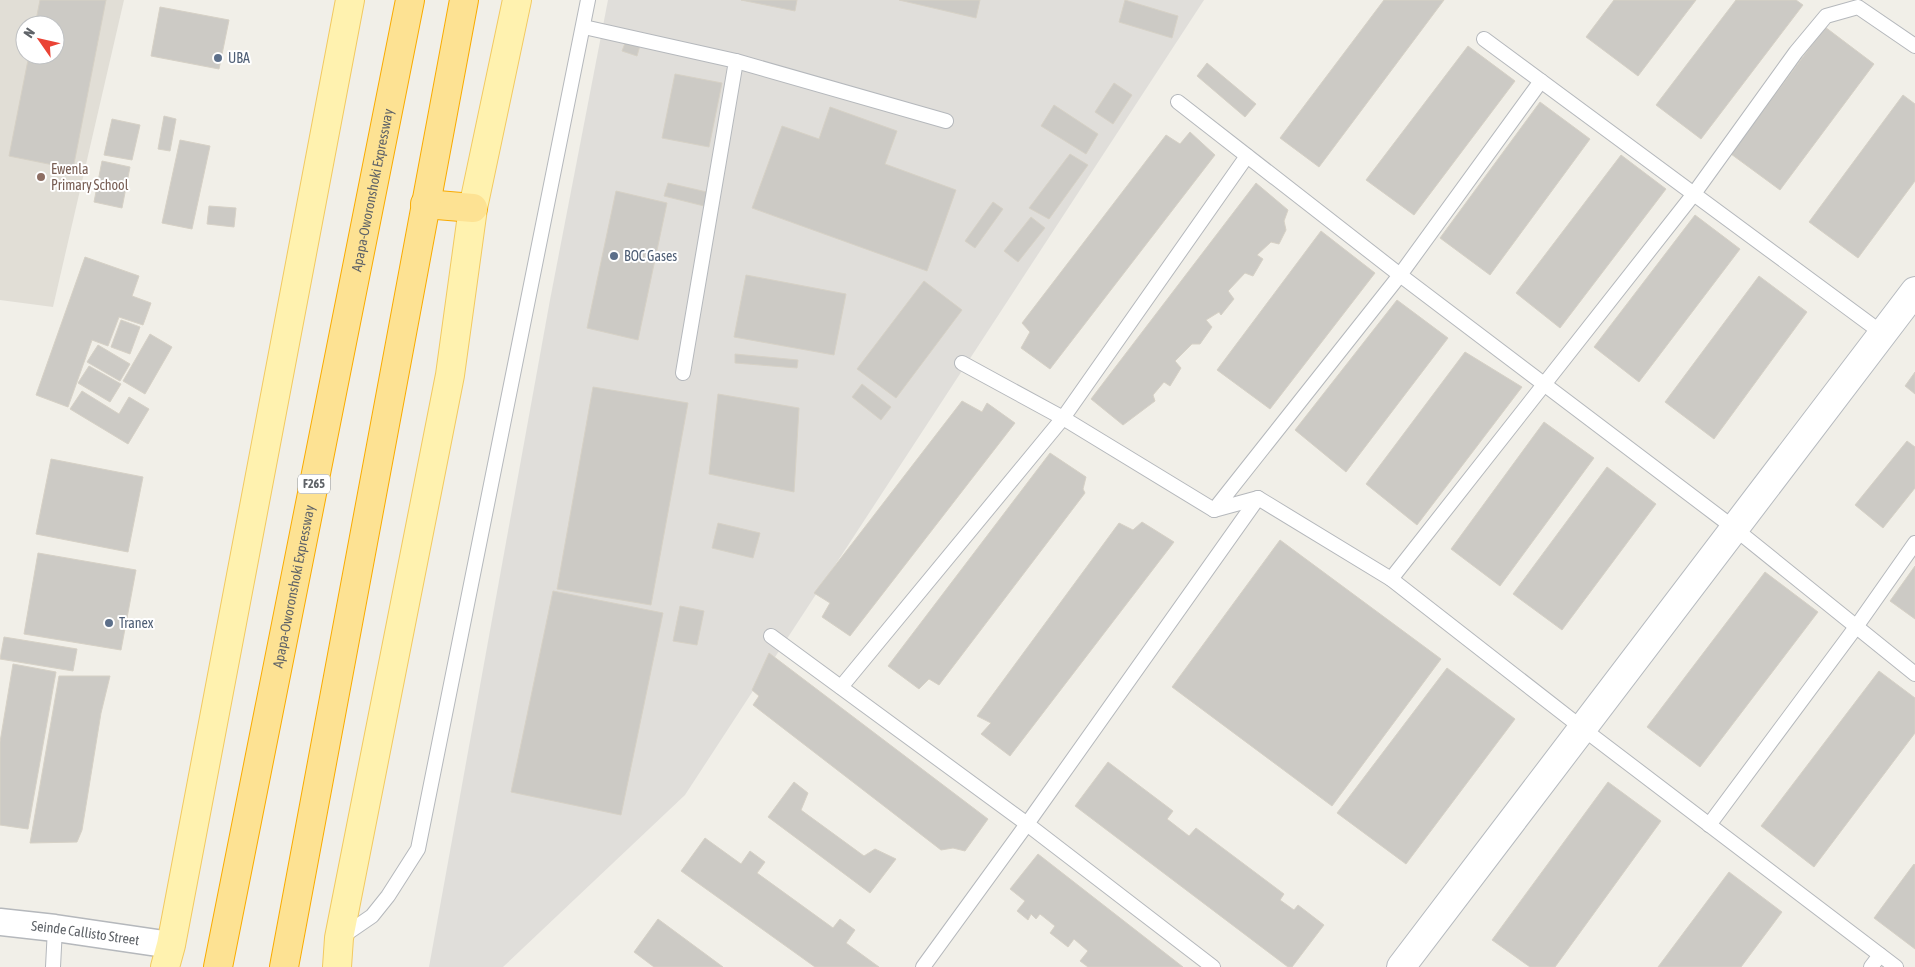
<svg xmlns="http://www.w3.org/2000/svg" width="1915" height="967" viewBox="0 0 1915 967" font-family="'Asap Condensed',sans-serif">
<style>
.industrial{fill:#e0deda}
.education{fill:#e1ded6;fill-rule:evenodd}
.building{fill:#cccac5;stroke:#d6d1c6}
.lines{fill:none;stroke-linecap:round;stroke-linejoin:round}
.lane-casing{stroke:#b5b8bc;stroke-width:16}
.street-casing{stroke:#b5b8bc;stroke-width:29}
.secondary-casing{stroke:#b6babf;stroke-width:30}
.primary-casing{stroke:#f2c960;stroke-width:30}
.highway-casing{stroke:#f9ab00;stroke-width:30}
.lane{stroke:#fff;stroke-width:14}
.street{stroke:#fff;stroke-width:26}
.secondary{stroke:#fff;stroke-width:28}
.primary{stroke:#fff2af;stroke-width:28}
.highway{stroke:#fde293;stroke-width:28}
.service-dot{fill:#5c6f8a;stroke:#fff;stroke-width:2}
.education-dot{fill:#8d6e63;stroke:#fff;stroke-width:2}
.labels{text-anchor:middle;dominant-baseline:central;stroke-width:4;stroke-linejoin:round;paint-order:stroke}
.shield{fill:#fff;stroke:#8f9295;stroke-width:1}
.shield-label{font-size:12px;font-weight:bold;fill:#5f6368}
.service-label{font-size:14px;fill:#4e5e75;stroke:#fff;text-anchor:start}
.education-label{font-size:14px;fill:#785e54;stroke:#fff;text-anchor:start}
.street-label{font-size:14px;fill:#5f6368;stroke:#fff}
</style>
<rect width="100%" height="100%" fill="#f1efe8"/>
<path class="industrial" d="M 608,0 L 1204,0 L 685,795 L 503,967 L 429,967 L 550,300 Z"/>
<path class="education" d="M 0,0 L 124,0 L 53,307 L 0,300 ZM 25,25 L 55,25 L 55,55 L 25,55 Z"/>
<g class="building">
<path d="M 40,0 L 106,0 L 73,169 L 9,156 L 29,55 L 55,55 L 55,25 L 35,25 Z"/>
<path d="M 741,0 L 797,0 L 795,11 Z"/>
<path d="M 899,0 L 980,0 L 976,18 Z"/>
<path d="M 1125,0 L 1178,16 L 1172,38 L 1119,22 Z"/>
<path d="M 1384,0 L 1444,0 L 1319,167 L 1280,138 Z"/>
<path d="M 1614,0 L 1696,0 L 1638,76 L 1586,37 Z"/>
<path d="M 1736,0 L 1796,0 L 1803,5 L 1701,139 L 1656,105 Z"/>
<path d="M 160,7 L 229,20 L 219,69 L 151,56 Z"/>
<path d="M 1825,27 L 1874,64 L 1780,190 L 1731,154 Z"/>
<path d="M 627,38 L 641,42 L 637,56 L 622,51 Z"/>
<path d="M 1468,46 L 1515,81 L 1414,215 L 1366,180 Z"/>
<path d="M 1207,63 L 1256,104 L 1245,117 L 1197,76 Z"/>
<path d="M 675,74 L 722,83 L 709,147 L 662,138 Z"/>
<path d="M 1114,83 L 1132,95 L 1113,124 L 1095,112 Z"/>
<path d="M 1903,95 L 1915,104 L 1915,181 L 1858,258 L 1809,222 Z"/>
<path d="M 1540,102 L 1590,139 L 1490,275 L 1440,238 Z"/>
<path d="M 1054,105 L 1098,134 L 1086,154 L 1041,126 Z"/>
<path d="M 830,107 L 897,131 L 885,164 L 956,190 L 927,271 L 752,208 L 782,126 L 819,139 Z"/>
<path d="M 164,116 L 176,119 L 170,151 L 158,149 Z"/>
<path d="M 112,119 L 140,125 L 132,160 L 104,155 Z"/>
<path d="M 1190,132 L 1215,155 L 1050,369 L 1021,348 L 1030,332 L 1022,323 L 1166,135 L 1180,144 Z"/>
<path d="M 180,140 L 210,146 L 192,229 L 162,223 Z"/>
<path d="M 1070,154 L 1088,165 L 1049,219 L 1029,208 Z"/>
<path d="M 1621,155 L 1666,189 L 1560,328 L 1516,293 Z"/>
<path d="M 102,161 L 130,167 L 122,208 L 94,202 Z"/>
<path d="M 668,183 L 711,193 L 708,207 L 664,196 Z"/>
<path d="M 1256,183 L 1288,210 L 1284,221 L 1286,230 L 1279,244 L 1271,242 L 1257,255 L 1263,259 L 1253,276 L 1245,273 L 1228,291 L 1234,299 L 1221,315 L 1219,312 L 1206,320 L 1212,327 L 1200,344 L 1192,344 L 1175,361 L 1181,368 L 1170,386 L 1164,382 L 1153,395 L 1155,401 L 1123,425 L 1091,399 Z"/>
<path d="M 616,191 L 667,203 L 638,340 L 587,328 Z"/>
<path d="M 993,202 L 1003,209 L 975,248 L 965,241 Z"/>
<path d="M 209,206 L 236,208 L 234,227 L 207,224 Z"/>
<path d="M 1695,215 L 1740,249 L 1639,382 L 1594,347 Z"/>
<path d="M 1031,217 L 1045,228 L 1018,262 L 1004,251 Z"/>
<path d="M 1321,231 L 1375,273 L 1270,409 L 1217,370 Z"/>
<path d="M 85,257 L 139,276 L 132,296 L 151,303 L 143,325 L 119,317 L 108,346 L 92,340 L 68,407 L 36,395 Z"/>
<path d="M 746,275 L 846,294 L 834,355 L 734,337 Z"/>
<path d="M 1759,276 L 1807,312 L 1714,439 L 1665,402 Z"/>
<path d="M 924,281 L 962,310 L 896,398 L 857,369 Z"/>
<path d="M 1397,300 L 1448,338 L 1346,472 L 1295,430 Z"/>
<path d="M 121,320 L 140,327 L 130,354 L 111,347 Z"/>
<path d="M 150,334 L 172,347 L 145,394 L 123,381 Z"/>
<path d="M 98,345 L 130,364 L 120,381 L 87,362 Z"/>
<path d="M 1465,352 L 1522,387 L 1417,525 L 1366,484 Z"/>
<path d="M 735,354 L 798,360 L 797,368 L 735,363 Z"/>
<path d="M 89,366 L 121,384 L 110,402 L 78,383 Z"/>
<path d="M 1915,372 L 1915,394 L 1905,386 Z"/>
<path d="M 862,384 L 891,407 L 881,420 L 852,397 Z"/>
<path d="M 593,387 L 688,403 L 651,605 L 557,589 Z"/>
<path d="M 82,391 L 119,414 L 129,397 L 149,409 L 128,444 L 70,409 Z"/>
<path d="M 718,394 L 799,408 L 794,492 L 709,474 Z"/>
<path d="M 962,401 L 982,412 L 987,403 L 1015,423 L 850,636 L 822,617 L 830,603 L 814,593 Z"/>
<path d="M 1544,422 L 1594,458 L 1500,586 L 1451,549 Z"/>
<path d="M 1907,441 L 1915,447 L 1915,488 L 1883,528 L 1855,505 Z"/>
<path d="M 1050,453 L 1086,477 L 1083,489 L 1085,493 L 939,685 L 929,679 L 919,689 L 888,666 Z"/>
<path d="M 51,459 L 143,477 L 128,552 L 36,534 Z"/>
<path d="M 1607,467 L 1656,504 L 1562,630 L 1513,594 Z"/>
<path d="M 1142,522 L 1174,542 L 1010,756 L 981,734 L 991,723 L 977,716 L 1119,523 L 1133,530 Z"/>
<path d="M 718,523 L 760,533 L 753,558 L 712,548 Z"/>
<path d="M 1280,540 L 1441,659 L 1332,806 L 1172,687 Z"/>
<path d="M 38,553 L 136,570 L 121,650 L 24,634 Z"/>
<path d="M 1915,566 L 1915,619 L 1890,601 Z"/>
<path d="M 1765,572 L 1818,612 L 1700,767 L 1647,727 Z"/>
<path d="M 553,591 L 663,613 L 621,815 L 511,792 Z"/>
<path d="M 680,606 L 704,611 L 697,645 L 673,641 Z"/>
<path d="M 4,637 L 77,649 L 73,671 L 0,659 Z"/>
<path d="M 769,653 L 988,819 L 965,851 L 953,848 L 941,850 L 753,705 L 759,696 L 752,690 Z"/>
<path d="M 13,664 L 56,672 L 28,829 L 0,825 L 0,742 Z"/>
<path d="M 1447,668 L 1515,719 L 1406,864 L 1337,813 Z"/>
<path d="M 1879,671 L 1915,698 L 1915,733 L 1814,867 L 1761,826 Z"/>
<path d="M 59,676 L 110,676 L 101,713 L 82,830 L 77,842 L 30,843 Z"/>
<path d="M 1108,762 L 1173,811 L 1167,819 L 1189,836 L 1196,828 L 1284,894 L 1280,900 L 1294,910 L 1298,905 L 1324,925 L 1292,967 L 1288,967 L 1075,806 Z"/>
<path d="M 794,782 L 808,793 L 801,810 L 864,856 L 875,849 L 896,859 L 870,893 L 768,817 Z"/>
<path d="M 1608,782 L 1661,821 L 1555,967 L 1530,967 L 1492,940 Z"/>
<path d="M 705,838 L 741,864 L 750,851 L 765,862 L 757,873 L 833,928 L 840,919 L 855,930 L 846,943 L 879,967 L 815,967 L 681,871 Z"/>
<path d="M 1038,854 L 1183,967 L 1088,967 L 1080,961 L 1088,951 L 1074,939 L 1068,947 L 1050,933 L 1055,926 L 1040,914 L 1036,919 L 1031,914 L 1028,920 L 1017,911 L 1025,901 L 1010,889 Z"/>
<path d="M 1914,864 L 1915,865 L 1915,949 L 1874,918 Z"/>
<path d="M 1729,872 L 1782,912 L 1741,967 L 1658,967 Z"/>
<path d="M 658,919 L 723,967 L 654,967 L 634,952 Z"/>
</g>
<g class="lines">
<g class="lane-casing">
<g id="lane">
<path d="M 584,27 L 736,61 L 683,373"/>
<path d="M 1484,39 L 1882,333"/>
<path d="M 736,61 L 946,121"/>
<path d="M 1541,81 L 1400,275 L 1214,510 L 1258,498 L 1391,579 L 1582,728 L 1896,967"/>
<path d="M 1178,102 L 1400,275 L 1734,528 L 1915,674"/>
<path d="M 962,363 L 1063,418 L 1214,510"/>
<path d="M 1391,579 L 1693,195 L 1796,52 L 1826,16 L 1858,7 L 1915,46"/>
<path d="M 771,636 L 1027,824 L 1213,967"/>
<path d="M 841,687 L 1063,418 L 1247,156"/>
<path d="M 1709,825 L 1856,627 L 1915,543"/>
<path d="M 340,938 L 372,916 L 388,896 L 418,849 L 588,0"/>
<path d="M 53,967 L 55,928"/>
<path d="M 923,967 L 1027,824 L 1258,498"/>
<path d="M 1871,967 L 1880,955"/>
</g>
</g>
<g class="street-casing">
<g id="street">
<path id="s1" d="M 0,922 L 55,928 L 171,945"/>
</g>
</g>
<g class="secondary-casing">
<path id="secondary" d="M 1401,967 L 1915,291"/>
</g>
<g class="primary-casing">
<g id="primary">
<path d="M 165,967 L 171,945 L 350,0"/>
<path d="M 337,967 L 339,938 L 450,375 L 473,208 L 517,0"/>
</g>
</g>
<g class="highway-casing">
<g id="highway">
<path d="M 425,204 L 473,208"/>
<path id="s2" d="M 218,967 L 410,0"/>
<path d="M 284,967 L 464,0"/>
</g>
</g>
<use href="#lane" class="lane"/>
<use href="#street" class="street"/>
<use href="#secondary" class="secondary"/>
<use href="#primary" class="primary"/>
<use href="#highway" class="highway"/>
</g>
<g class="service-dot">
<circle cx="218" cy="58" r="5"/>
<circle cx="614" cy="256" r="5"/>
<circle cx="109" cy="623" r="5"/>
</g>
<circle class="education-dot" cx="41" cy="177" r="5"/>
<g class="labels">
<rect class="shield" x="298" y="474.5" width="32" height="19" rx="4"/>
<g class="shield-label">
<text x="314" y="484">F265</text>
</g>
<g class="service-label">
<text x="228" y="58">UBA</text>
<text x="624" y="256">BOC Gases</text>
<text x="119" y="623">Tranex</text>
</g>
<g class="education-label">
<text x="51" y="169">Ewenla<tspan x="51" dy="16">Primary School</tspan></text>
</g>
<g class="street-label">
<text stroke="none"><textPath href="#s2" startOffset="792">Apapa-Oworonshoki Expressway</textPath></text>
<text stroke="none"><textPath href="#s2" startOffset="388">Apapa-Oworonshoki Expressway</textPath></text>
<text stroke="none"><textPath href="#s1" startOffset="86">Seinde Callisto Street</textPath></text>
</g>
</g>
<g transform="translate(40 40) rotate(304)"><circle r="24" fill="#ffffff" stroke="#bfc1c3"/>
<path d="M0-4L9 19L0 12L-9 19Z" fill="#ea4335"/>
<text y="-8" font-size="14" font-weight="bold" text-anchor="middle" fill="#5f6368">N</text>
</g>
</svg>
